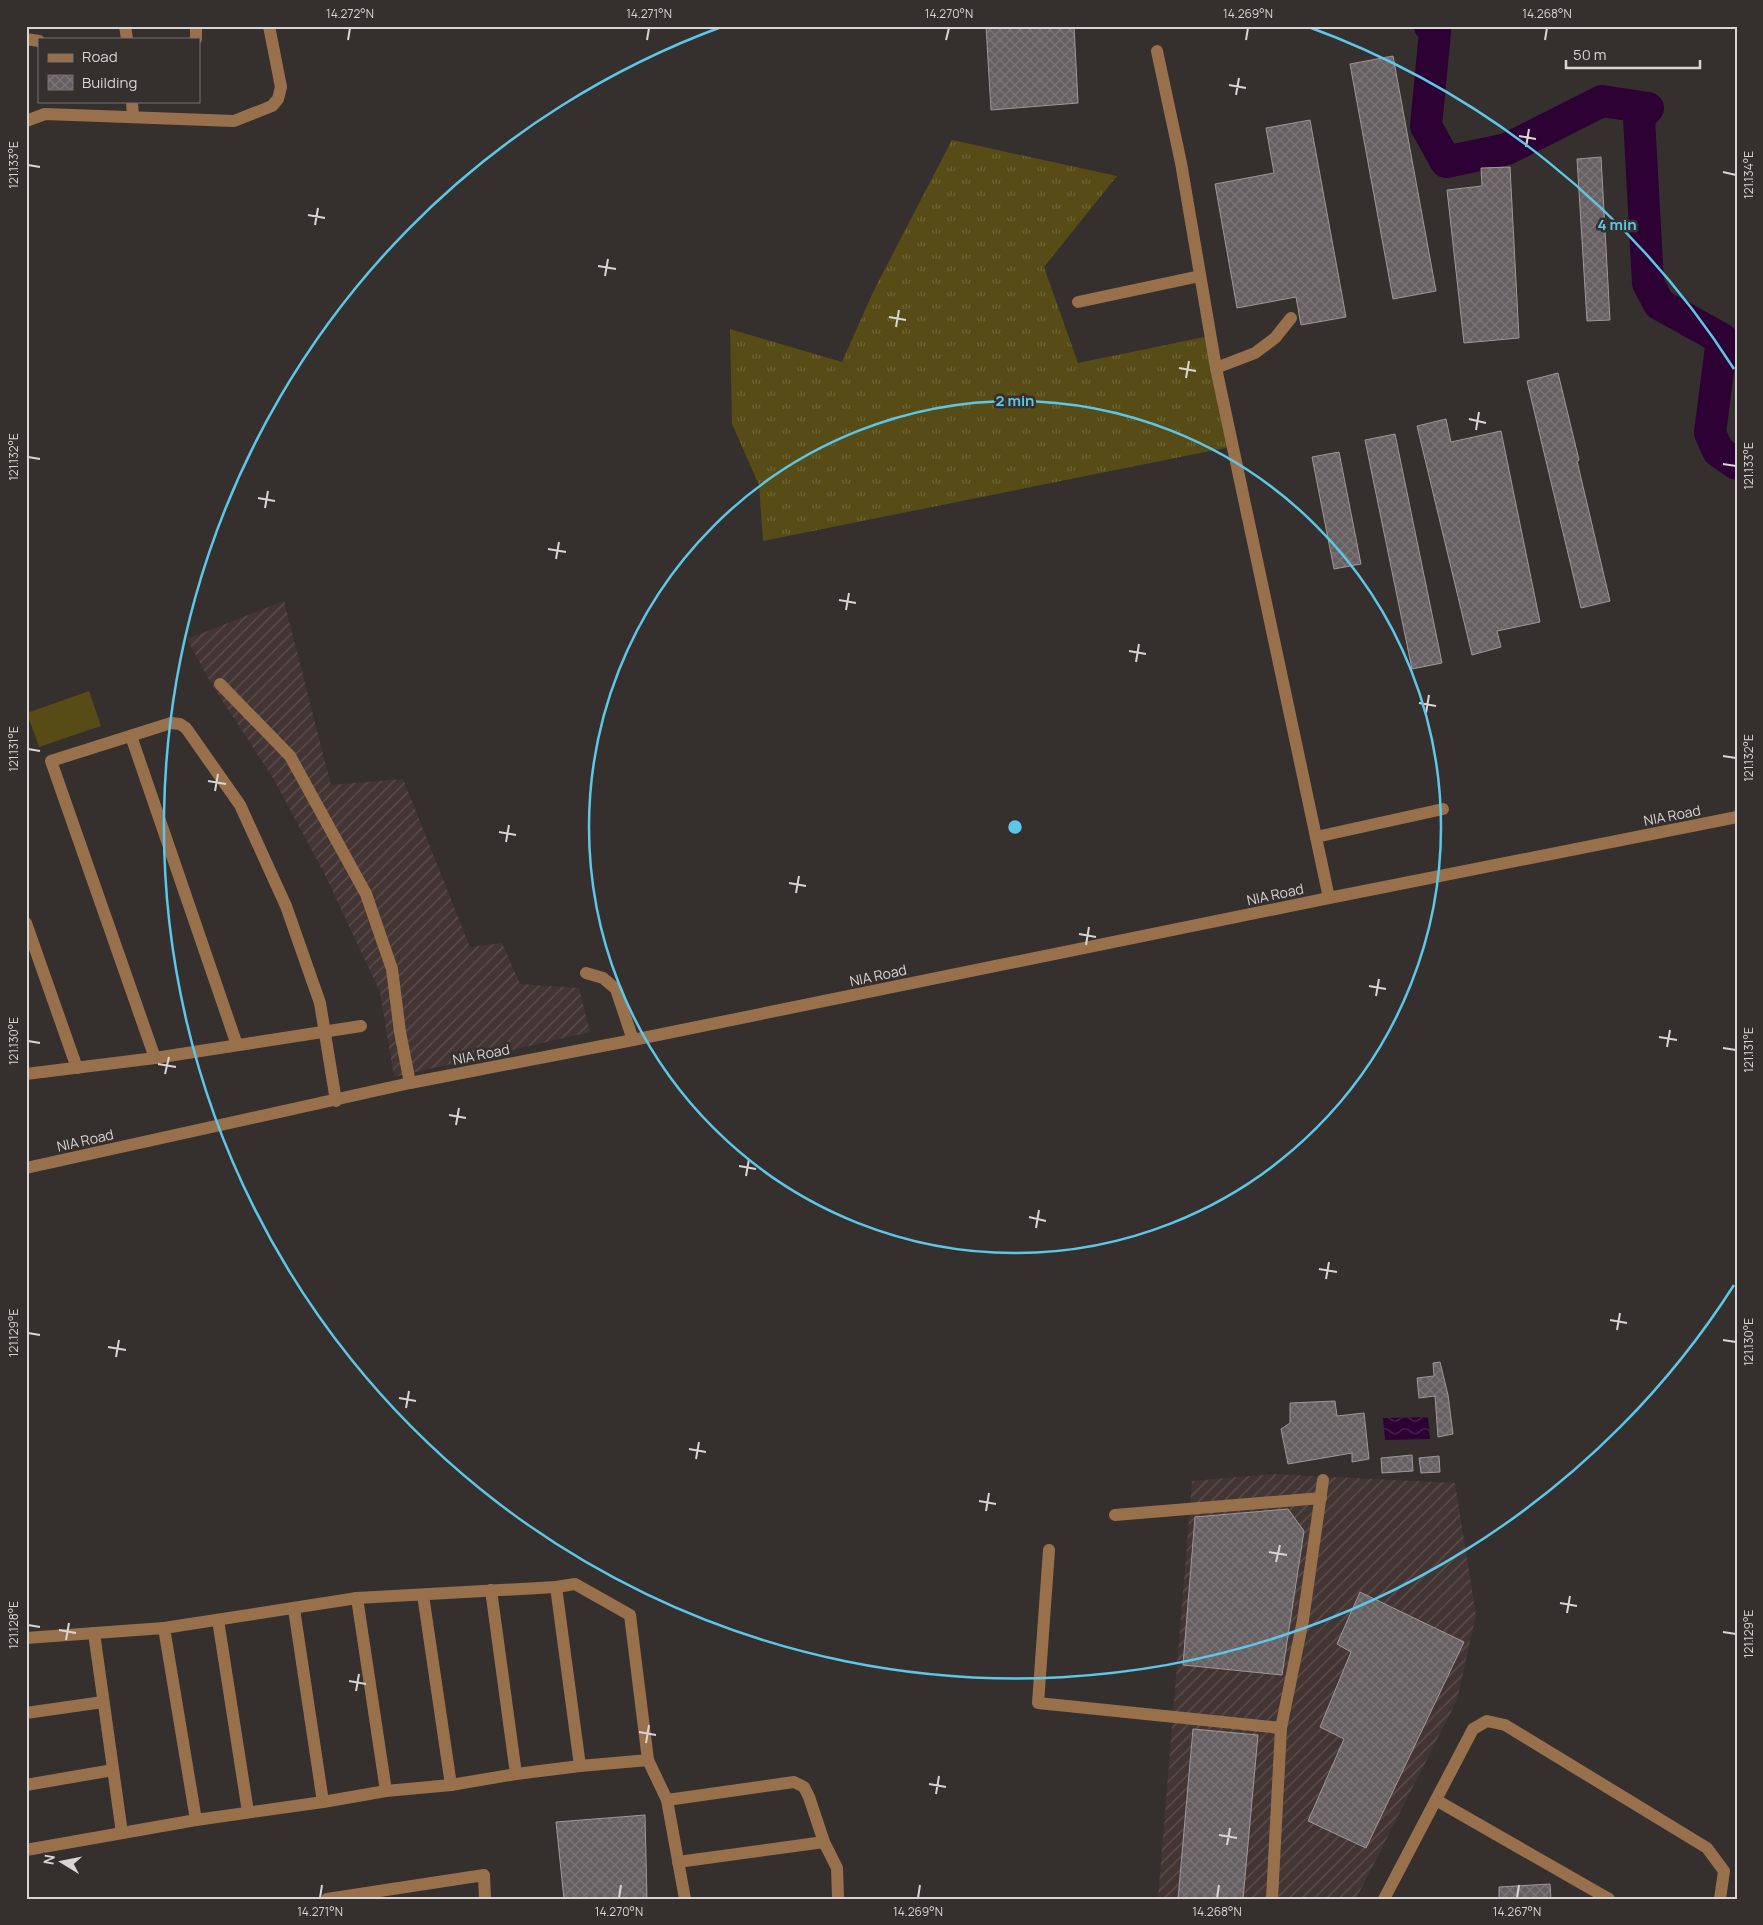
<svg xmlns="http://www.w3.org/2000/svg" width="1763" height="1925" viewBox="0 0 1763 1925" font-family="Manrope,sans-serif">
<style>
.industrial{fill:url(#industrial-furrows)}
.grass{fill:url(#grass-tufts)}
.pitch{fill:#574c16}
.water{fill:url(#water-waves)}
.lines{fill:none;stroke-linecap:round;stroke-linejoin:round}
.river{stroke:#2e0134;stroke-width:32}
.building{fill:url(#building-cross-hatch);stroke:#9f9799}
.minor{stroke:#98714c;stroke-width:12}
.ticks{fill:none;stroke:#d9d5d4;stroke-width:2}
.ring{fill:none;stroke:#5cc7e7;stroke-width:2.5}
.labels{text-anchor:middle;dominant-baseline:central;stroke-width:5;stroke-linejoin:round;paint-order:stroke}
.street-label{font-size:14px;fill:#d9d5d4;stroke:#352f2e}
.centre{fill:#5cc7e7;stroke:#352f2e;stroke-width:2.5}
.ring-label{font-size:15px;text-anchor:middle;font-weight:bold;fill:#5cc7e7;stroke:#352f2e;stroke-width:5;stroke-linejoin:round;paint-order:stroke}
.neatline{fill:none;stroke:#d9d5d4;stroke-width:2}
.ticks-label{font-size:12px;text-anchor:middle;fill:#d9d5d4}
</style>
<defs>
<pattern id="industrial-furrows" width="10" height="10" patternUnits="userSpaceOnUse" patternTransform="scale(1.25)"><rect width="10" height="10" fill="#433533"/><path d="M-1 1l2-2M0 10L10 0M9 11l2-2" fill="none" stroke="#5e5150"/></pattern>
<pattern id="grass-tufts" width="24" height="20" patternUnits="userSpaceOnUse" patternTransform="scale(1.25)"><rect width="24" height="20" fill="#574c16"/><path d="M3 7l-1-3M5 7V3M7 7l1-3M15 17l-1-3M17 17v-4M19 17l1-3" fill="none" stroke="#6f6537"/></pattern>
<pattern id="water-waves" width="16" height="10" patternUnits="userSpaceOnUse" patternTransform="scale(1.25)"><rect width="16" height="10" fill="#2e0134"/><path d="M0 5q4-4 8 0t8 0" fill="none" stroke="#4c2550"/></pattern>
<pattern id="building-cross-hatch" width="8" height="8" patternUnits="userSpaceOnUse" patternTransform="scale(1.25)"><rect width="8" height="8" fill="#676062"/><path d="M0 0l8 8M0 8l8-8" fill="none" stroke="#7c7678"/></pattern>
</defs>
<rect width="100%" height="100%" fill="#352f2e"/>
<g class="industrial">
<path d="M 284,601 L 331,785 L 403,779 L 470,947 L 502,943 L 520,984 L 579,988 L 590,1032 L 394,1077 L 380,992 L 324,873 L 273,778 L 212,685 L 187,639 Z"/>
<path d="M 1273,1474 L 1455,1483 L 1476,1615 L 1457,1700 L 1356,1899 L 1158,1899 L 1192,1481 Z"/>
</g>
<path class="grass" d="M 952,140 L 1117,176 L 1044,267 L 1078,363 L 1214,335 L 1235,446 L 763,541 L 759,485 L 732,424 L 730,329 L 842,362 L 874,290 Z"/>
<path class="pitch" d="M 89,691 L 101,726 L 39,747 L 27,713 Z"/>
<path class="water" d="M 1428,1417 L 1430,1439 L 1385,1440 L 1383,1418 Z"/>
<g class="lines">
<path class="river" d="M 1430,26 L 1435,32 L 1426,126 L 1446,162 L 1507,149 L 1602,101 L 1648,108 L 1639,118 L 1648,283 L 1659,304 L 1722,339 L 1710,433 L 1718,451 L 1737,464"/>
</g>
<g class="building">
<path d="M 986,26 L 1074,26 L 1078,103 L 991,110 Z"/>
<path d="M 1393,56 L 1436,291 L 1393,299 L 1350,64 Z"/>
<path d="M 1310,120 L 1346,317 L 1301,325 L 1296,297 L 1237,308 L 1215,184 L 1274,173 L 1266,128 Z"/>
<path d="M 1601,157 L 1610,320 L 1587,321 L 1577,159 Z"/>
<path d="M 1510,167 L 1519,338 L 1464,343 L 1447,190 L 1482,186 L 1481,168 Z"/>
<path d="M 1558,373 L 1579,460 L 1577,461 L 1610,601 L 1581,608 L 1527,381 Z"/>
<path d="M 1446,419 L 1451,442 L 1501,431 L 1540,622 L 1497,631 L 1501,647 L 1472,655 L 1417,426 Z"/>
<path d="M 1395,434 L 1442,663 L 1412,669 L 1365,440 Z"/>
<path d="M 1339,452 L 1361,564 L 1334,569 L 1312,457 Z"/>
<path d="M 1440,1362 L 1448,1395 L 1453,1434 L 1438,1437 L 1435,1396 L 1419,1398 L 1417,1378 L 1434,1376 L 1433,1363 Z"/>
<path d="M 1335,1401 L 1337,1416 L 1364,1413 L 1369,1459 L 1352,1462 L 1352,1453 L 1288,1464 L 1281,1429 L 1290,1423 L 1290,1403 Z"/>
<path d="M 1412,1455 L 1413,1471 L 1382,1473 L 1381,1458 Z"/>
<path d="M 1439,1456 L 1440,1472 L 1421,1473 L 1419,1458 Z"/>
<path d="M 1288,1509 L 1304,1531 L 1282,1675 L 1183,1665 L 1195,1517 Z"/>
<path d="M 1360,1592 L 1464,1642 L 1366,1848 L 1308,1821 L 1344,1739 L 1320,1727 L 1351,1652 L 1337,1644 Z"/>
<path d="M 1193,1729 L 1258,1735 L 1243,1899 L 1178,1899 Z"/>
<path d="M 645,1815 L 647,1899 L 564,1899 L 556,1822 Z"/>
<path d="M 1550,1884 L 1551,1899 L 1499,1899 L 1499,1887 Z"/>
</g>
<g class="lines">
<g class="minor">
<path d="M 125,26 L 127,39"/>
<path d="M 196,26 L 196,39"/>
<path d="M 26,39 L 39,41"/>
<path d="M 1157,51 L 1181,163 L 1216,368 L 1329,898"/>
<path d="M 132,101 L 133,117"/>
<path d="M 26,121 L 45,114 L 234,121 L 272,106 L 278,99 L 281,87 L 269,26"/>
<path d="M 1078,302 L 1200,276"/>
<path d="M 1216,368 L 1255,353 L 1275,338 L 1291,318"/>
<path d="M 220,684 L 290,756 L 366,894 L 392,969 L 400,1032 L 410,1083"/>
<path d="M 131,736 L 237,1045"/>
<path d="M 1316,837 L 1443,809"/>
<path d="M 26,923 L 77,1068"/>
<path d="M 586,973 L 603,978 L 616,989 L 633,1040"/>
<path d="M 155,1058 L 51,761 L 171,723 L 180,724 L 186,728 L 240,805 L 286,906 L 320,1003 L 336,1101"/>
<path d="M 26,1074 L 155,1058 L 361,1026"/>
<path d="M 26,1168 L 410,1083 L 633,1040 L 1329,898 L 1737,817"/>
<path d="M 1115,1515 L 1321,1498"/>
<path d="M 1049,1550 L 1038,1703 L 1281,1728"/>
<path d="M 556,1587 L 580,1766"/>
<path d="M 491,1590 L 516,1774"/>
<path d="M 423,1595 L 451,1785"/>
<path d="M 357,1598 L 386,1791"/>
<path d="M 294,1609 L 323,1802"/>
<path d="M 218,1620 L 248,1812"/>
<path d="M 94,1633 L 122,1833"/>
<path d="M 26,1638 L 164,1628"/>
<path d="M 26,1713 L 103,1702"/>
<path d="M 648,1760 L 580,1766 L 516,1774 L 451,1785 L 386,1791 L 323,1802 L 196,1820 L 164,1628 L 357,1598 L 556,1587 L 575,1584 L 630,1615 L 648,1760 L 667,1800"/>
<path d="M 26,1785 L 113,1770"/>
<path d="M 1436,1800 L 1609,1899"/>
<path d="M 26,1850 L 196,1820"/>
<path d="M 678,1862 L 824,1842"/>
<path d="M 327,1899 L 484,1875 L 485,1899"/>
<path d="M 685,1899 L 667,1800 L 794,1782 L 804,1787 L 809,1797 L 824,1842 L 837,1868 L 838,1899"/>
<path d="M 1272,1899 L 1281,1728 L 1303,1620 L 1323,1480"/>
<path d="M 1384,1899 L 1473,1729 L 1487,1721 L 1505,1725 L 1707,1848 L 1724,1871 L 1720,1899"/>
</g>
</g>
<path class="ticks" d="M 348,40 L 350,28M 647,40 L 649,28M 946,40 L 949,28M 1246,40 L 1248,28M 1545,40 L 1547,28M 1229,85 L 1246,88M 1236,95 L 1239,78M 1519,136 L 1536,139M 1526,147 L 1529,129M 28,165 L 40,167M 1723,172 L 1736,175M 308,215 L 325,218M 315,225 L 318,208M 598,266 L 616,269M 605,276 L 608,259M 889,317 L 906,320M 896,327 L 899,310M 1179,368 L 1196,371M 1186,378 L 1189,361M 1469,419 L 1486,423M 1476,430 L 1479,412M 28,457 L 40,459M 1723,464 L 1736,466M 258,498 L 275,501M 265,508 L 268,491M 548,549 L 566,552M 556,559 L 559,542M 839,600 L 856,603M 846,610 L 849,593M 1129,651 L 1146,654M 1136,662 L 1139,644M 1419,703 L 1436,706M 1426,713 L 1429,695M 28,749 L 40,751M 1723,756 L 1736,758M 208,781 L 226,784M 215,791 L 218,774M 499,832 L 516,835M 506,842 L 509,825M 789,883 L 806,886M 796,893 L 799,876M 1079,934 L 1096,937M 1086,945 L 1089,927M 1369,986 L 1386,989M 1376,996 L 1379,979M 1659,1037 L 1677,1040M 28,1041 L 40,1043M 1667,1047 L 1670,1030M 1723,1048 L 1736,1050M 158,1064 L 176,1067M 165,1074 L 169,1057M 449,1115 L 466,1118M 456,1125 L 459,1108M 739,1166 L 756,1169M 746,1176 L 749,1159M 1029,1217 L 1046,1221M 1036,1228 L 1039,1210M 1319,1269 L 1337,1272M 1326,1279 L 1329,1262M 1610,1320 L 1627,1323M 1617,1330 L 1620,1313M 28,1333 L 40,1335M 1723,1340 L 1736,1342M 108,1347 L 126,1350M 116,1357 L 119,1340M 399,1398 L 416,1401M 406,1408 L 409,1391M 689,1449 L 706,1452M 696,1459 L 699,1442M 979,1501 L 996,1504M 986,1511 L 989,1493M 1269,1552 L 1287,1555M 1276,1562 L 1280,1545M 1560,1603 L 1577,1606M 1567,1613 L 1570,1596M 28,1625 L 40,1627M 59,1630 L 76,1633M 1723,1632 L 1736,1634M 66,1640 L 69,1623M 349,1681 L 366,1684M 356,1691 L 359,1674M 639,1732 L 656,1735M 646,1743 L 649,1725M 929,1784 L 946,1787M 936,1794 L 939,1776M 1219,1835 L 1237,1838M 1227,1845 L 1230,1828M 320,1898 L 322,1885M 619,1898 L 621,1885M 918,1898 L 920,1885M 1217,1898 L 1219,1885M 1517,1898 L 1519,1885"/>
<g class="ring">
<circle cx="1015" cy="827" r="426"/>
<path d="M1734 1285A852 852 0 1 1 724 26M1306 26A852 852 0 0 1 1734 369"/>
</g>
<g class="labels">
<g class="street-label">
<text transform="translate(1672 815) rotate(-11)">NIA Road</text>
<text transform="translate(1275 894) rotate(-12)">NIA Road</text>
<text transform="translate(878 975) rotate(-12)">NIA Road</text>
<text transform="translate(481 1054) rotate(-11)">NIA Road</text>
<text transform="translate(85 1140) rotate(-13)">NIA Road</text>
</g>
</g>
<circle cx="1015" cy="827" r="8" class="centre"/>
<g class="ring-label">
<text x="1617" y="230">4 min</text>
<text x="1015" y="406">2 min</text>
</g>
<rect width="1763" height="1925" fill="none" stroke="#352f2e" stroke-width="55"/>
<rect x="38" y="38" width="162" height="65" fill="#352f2e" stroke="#777170"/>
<rect x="48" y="54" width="25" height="8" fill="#98714c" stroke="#777170"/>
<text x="82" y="62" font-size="15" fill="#d9d5d4">Road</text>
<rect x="48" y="75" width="25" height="15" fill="url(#building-cross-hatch)" stroke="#777170"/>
<text x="82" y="88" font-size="15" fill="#d9d5d4">Building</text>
<g transform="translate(62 1862) rotate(280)" stroke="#352f2e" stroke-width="4" paint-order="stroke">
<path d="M0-4L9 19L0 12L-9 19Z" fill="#d9d5d4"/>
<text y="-8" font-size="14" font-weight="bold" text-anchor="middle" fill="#d9d5d4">N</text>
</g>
<path d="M1566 60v8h134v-8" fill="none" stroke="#d9d5d4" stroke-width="2.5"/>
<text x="1573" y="60" font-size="15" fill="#d9d5d4" stroke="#352f2e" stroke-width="4" paint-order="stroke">50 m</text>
<rect x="28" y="28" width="1708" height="1870" class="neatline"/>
<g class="ticks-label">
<text x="350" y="18">14.272°N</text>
<text x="649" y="18">14.271°N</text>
<text x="949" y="18">14.270°N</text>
<text x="1248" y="18">14.269°N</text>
<text x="1547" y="18">14.268°N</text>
<text transform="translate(14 165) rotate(-90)" y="4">121.133°E</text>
<text transform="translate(1749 175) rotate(-90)" y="4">121.134°E</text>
<text transform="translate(14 457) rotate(-90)" y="4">121.132°E</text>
<text transform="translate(1749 466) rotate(-90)" y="4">121.133°E</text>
<text transform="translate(14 749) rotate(-90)" y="4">121.131°E</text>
<text transform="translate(1749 758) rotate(-90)" y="4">121.132°E</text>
<text transform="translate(14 1041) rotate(-90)" y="4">121.130°E</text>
<text transform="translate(1749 1050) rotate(-90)" y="4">121.131°E</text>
<text transform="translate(14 1333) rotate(-90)" y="4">121.129°E</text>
<text transform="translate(1749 1342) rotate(-90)" y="4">121.130°E</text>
<text transform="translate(14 1625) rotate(-90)" y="4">121.128°E</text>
<text transform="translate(1749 1634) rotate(-90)" y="4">121.129°E</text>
<text x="320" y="1916">14.271°N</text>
<text x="619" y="1916">14.270°N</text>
<text x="918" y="1916">14.269°N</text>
<text x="1217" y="1916">14.268°N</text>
<text x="1517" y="1916">14.267°N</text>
</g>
</svg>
